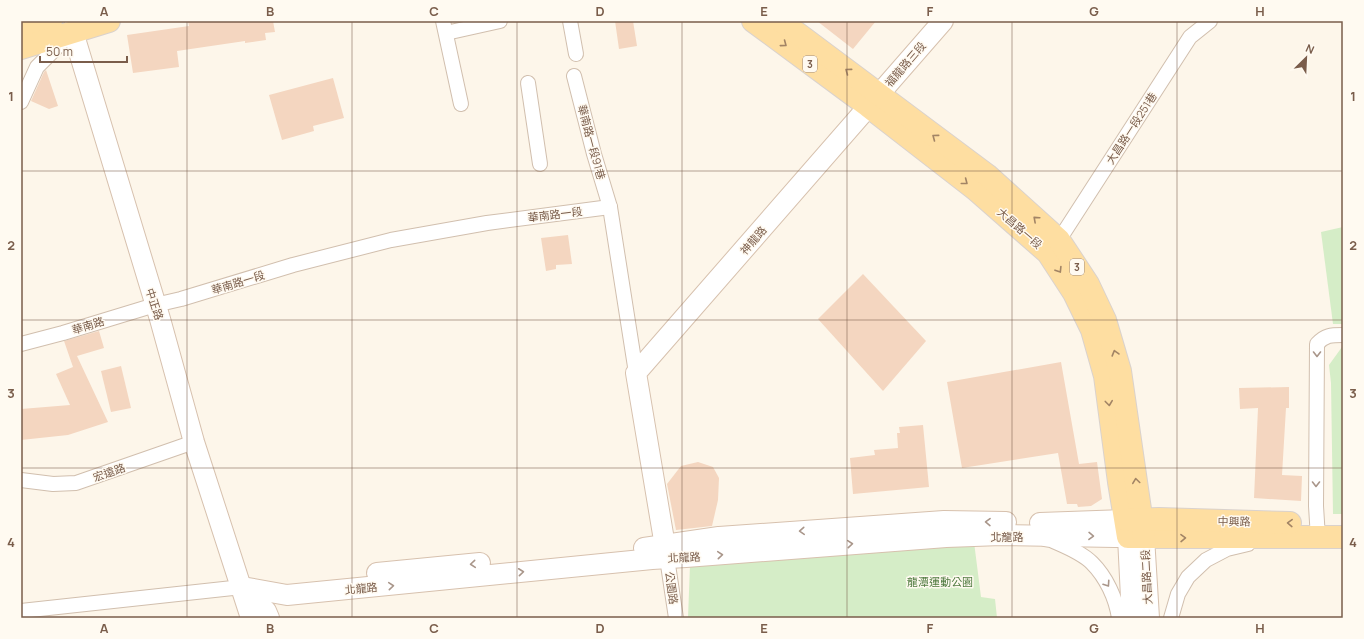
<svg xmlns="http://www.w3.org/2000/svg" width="1364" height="639" viewBox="0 0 1364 639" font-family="Manrope,'Noto Sans TC',sans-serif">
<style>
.green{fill:#d5edc7}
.building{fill:#f4d6c0}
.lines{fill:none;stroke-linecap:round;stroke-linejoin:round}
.street-casing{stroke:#d1bfae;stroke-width:16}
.secondary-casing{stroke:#d7c1ae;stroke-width:22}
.primary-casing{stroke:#dad2cd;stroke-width:24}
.street{stroke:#fff;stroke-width:14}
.secondary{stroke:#fff;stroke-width:20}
.primary{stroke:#fedea1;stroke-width:22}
.oneway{stroke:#a28465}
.oneway2{stroke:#a9968a}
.grid{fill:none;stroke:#7a5d4b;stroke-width:1;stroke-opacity:0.55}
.labels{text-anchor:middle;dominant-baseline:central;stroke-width:3;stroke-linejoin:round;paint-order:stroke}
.shield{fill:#fffaf1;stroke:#a28c7d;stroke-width:1}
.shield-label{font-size:10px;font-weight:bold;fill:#7a5d4b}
.street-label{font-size:11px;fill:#7a5d4b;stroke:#fffaf1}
.park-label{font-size:11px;fill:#4f7a3f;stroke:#fffaf1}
.neatline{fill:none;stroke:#7a5d4b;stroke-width:1.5}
.grid-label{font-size:13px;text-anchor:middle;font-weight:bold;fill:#7a5d4b}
</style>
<rect width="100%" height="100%" fill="#fdf6ea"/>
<g class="green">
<path d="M 1343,227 L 1343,324 L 1333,324 L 1321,232 Z"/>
<path d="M 1342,347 L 1343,514 L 1333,514 L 1331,383 L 1329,365 Z"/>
<path d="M 974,542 L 981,597 L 995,599 L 997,618 L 688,618 L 690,565 Z"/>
</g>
<g class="building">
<path d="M 188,21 L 273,21 L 275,32 L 265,33 L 266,40 L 245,43 L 245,41 L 177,51 L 179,67 L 133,73 L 127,35 L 189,26 Z"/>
<path d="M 615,21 L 633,21 L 637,46 L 619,49 Z"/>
<path d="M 817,21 L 876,21 L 853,49 Z"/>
<path d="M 46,70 L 58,106 L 49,109 L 31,101 L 44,72 Z"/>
<path d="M 333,78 L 344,118 L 313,126 L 314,131 L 282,140 L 269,95 Z"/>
<path d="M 568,235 L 572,264 L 556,265 L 556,269 L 546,271 L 541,238 Z"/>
<path d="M 863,274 L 926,341 L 883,391 L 818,319 Z"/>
<path d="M 99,331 L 104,348 L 77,356 L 108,422 L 68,435 L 21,440 L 21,409 L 70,405 L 56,374 L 73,367 L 64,341 Z"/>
<path d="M 1061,362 L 1079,464 L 1097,462 L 1102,499 L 1091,506 L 1078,507 L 1077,504 L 1067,504 L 1058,453 L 962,468 L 947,382 Z"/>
<path d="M 121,366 L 131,408 L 111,412 L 101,371 Z"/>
<path d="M 1289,387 L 1289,408 L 1286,408 L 1282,475 L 1302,476 L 1301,501 L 1254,498 L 1258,408 L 1240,409 L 1239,388 Z"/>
<path d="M 923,425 L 929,487 L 853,494 L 850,458 L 875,455 L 874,450 L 898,448 L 897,433 L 900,433 L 899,427 Z"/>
<path d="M 698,462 L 713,467 L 719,478 L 718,500 L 712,526 L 676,530 L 667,484 L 681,466 Z"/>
</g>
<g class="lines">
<g class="street-casing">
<g id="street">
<path d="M 443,21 L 461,104"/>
<path d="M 570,21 L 576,54"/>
<path d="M 446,33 L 500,21"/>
<path d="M 574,76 L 594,154 L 610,207 L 636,373"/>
<path d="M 528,83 L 540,164"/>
<path d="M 21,102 L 37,67 L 68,36"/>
<path d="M 1059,240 L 1190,37 L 1210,21"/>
<path d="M 21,344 L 63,333 L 155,305 L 181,299 L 293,265 L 391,240 L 487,223 L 610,207"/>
<path d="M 21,480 L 53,484 L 76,483 L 194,442"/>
<path d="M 1318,538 L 1316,506 L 1317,344 C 1325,335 1331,335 1343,335"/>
<path d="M 1045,539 L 1051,540 C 1064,546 1081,552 1092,563 C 1106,577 1116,598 1119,618"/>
<path d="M 667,558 L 676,618"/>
<path d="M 21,611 L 242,587"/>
<path d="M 1171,618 L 1178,594 L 1188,577 L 1206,560 L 1227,549 L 1248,544"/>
</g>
</g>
<g class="secondary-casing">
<g id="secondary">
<path d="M 76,21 L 73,32 L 160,319 L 194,442 L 251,618"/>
<path d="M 1040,523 L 1125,520"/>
<path d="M 1144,537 L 1149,618"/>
<path d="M 644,548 L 719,537 L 944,521 L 1006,522"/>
<path d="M 667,558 L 636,373 L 943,21"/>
<path d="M 377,573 L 480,563"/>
<path d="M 242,587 L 287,595 L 652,559 L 686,557 L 946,537 L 1001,535 L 1115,537 L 1128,537 L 1132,618"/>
<path d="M 243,588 L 266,611 L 269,618"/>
</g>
</g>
<g class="primary-casing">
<g id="primary">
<path d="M 753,21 L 868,106 L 975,189 L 1048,253 L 1074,293 L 1092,330 L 1105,376 L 1119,482 L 1128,537 L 1343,537"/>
<path d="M 781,21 L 987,175 L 1059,240 L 1088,284 L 1105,320 L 1120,371 L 1144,537"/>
<path d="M 21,29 L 51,21"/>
<path d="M 21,48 L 109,21"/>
<path d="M 1126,520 L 1159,519 L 1290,523"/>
</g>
</g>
<use href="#street" class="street"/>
<use href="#secondary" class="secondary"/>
<use href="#primary" class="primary"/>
</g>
<defs><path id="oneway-chevron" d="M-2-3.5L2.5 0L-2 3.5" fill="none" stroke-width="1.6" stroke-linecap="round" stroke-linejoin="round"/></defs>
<g class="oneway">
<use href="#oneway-chevron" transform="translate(784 44) rotate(37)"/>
<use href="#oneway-chevron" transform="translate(848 71) rotate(-143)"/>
<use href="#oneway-chevron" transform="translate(935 137) rotate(-143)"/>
<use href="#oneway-chevron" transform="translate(965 182) rotate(38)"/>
<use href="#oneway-chevron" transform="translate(1036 219) rotate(-138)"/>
<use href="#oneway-chevron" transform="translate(1059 270) rotate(58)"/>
<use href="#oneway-chevron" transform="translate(1115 353) rotate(-106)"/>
<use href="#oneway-chevron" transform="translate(1109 403) rotate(83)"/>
<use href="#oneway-chevron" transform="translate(1136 481) rotate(-98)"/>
<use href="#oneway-chevron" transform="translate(1290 523) rotate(-178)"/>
<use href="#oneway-chevron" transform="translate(1183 538) rotate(-1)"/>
</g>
<g class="oneway2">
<use href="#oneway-chevron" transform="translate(1317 354) rotate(90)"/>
<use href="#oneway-chevron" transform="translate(1316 484) rotate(90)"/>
<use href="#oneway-chevron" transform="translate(988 522) rotate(-179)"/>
<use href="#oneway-chevron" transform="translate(802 531) rotate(176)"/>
<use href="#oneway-chevron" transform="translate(1091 536) rotate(1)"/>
<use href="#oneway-chevron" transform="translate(850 544) rotate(-5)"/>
<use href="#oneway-chevron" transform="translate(720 555) rotate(-5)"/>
<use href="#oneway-chevron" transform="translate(473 564) rotate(175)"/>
<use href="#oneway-chevron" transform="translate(521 572) rotate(-6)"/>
<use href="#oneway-chevron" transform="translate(1107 584) rotate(56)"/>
<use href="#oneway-chevron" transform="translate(391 586) rotate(-5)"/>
</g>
<path class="grid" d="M 187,21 L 187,618M 352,21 L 352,618M 517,21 L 517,618M 682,21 L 682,618M 847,21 L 847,618M 1012,21 L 1012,618M 1177,21 L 1177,618M 21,171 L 1343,171M 21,320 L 1343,320M 21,468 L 1343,468"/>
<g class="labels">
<g class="shield">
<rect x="803" y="56" width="14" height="16" rx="3"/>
<rect x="1070" y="259" width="14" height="16" rx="3"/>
</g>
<g class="shield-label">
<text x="810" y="64">3</text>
<text x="1077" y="267">3</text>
</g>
<g class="street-label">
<text transform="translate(905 64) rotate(-49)">福龍路三段</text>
<text transform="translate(1131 128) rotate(-57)">大昌路一段251巷</text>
<text transform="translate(592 142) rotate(75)">華南路一段91巷</text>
<text transform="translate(555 214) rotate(-7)">華南路一段</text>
<text transform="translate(1020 228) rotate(41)">大昌路一段</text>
<text transform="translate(753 240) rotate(-49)">神龍路</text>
<text transform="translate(238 282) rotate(-17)">華南路一段</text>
<text transform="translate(155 304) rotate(72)">中正路</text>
<text transform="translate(88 325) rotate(-17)">華南路</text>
<text transform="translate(109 472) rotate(-19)">宏遠路</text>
<text transform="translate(1234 521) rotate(1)">中興路</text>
<text x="1007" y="536">北龍路</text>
<text transform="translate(684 557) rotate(-3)">北龍路</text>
<text transform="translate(1146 577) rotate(-93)">大昌路二段</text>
<text transform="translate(361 588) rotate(-5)">北龍路</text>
<text transform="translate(672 588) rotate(82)">公園路</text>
</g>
<g class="park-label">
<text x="940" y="581">龍潭運動公園</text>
</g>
</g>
<rect width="1364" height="639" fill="none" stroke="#fffaf1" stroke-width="44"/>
<g transform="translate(1306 58) rotate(24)" stroke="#fffaf1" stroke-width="3" paint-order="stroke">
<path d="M0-3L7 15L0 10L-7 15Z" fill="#7a5d4b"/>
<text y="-6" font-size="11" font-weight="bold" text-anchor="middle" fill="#7a5d4b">N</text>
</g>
<path d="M40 56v6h87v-6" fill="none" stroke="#7a5d4b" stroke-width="2"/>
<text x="46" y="56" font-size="12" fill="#7a5d4b" stroke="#fffaf1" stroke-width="3" paint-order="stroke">50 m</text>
<rect x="22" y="22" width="1320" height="595" class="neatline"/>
<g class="grid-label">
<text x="104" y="16">A</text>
<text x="270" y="16">B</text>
<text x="434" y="16">C</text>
<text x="600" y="16">D</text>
<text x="764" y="16">E</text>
<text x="930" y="16">F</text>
<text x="1094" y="16">G</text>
<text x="1260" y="16">H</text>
<text x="11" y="101">1</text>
<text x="1353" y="101">1</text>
<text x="11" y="250">2</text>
<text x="1353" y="250">2</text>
<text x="11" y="398">3</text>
<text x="1353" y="398">3</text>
<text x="11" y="547">4</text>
<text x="1353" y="547">4</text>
<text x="104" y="633">A</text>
<text x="270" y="633">B</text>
<text x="434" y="633">C</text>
<text x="600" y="633">D</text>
<text x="764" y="633">E</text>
<text x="930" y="633">F</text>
<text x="1094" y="633">G</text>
<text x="1260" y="633">H</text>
</g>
</svg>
